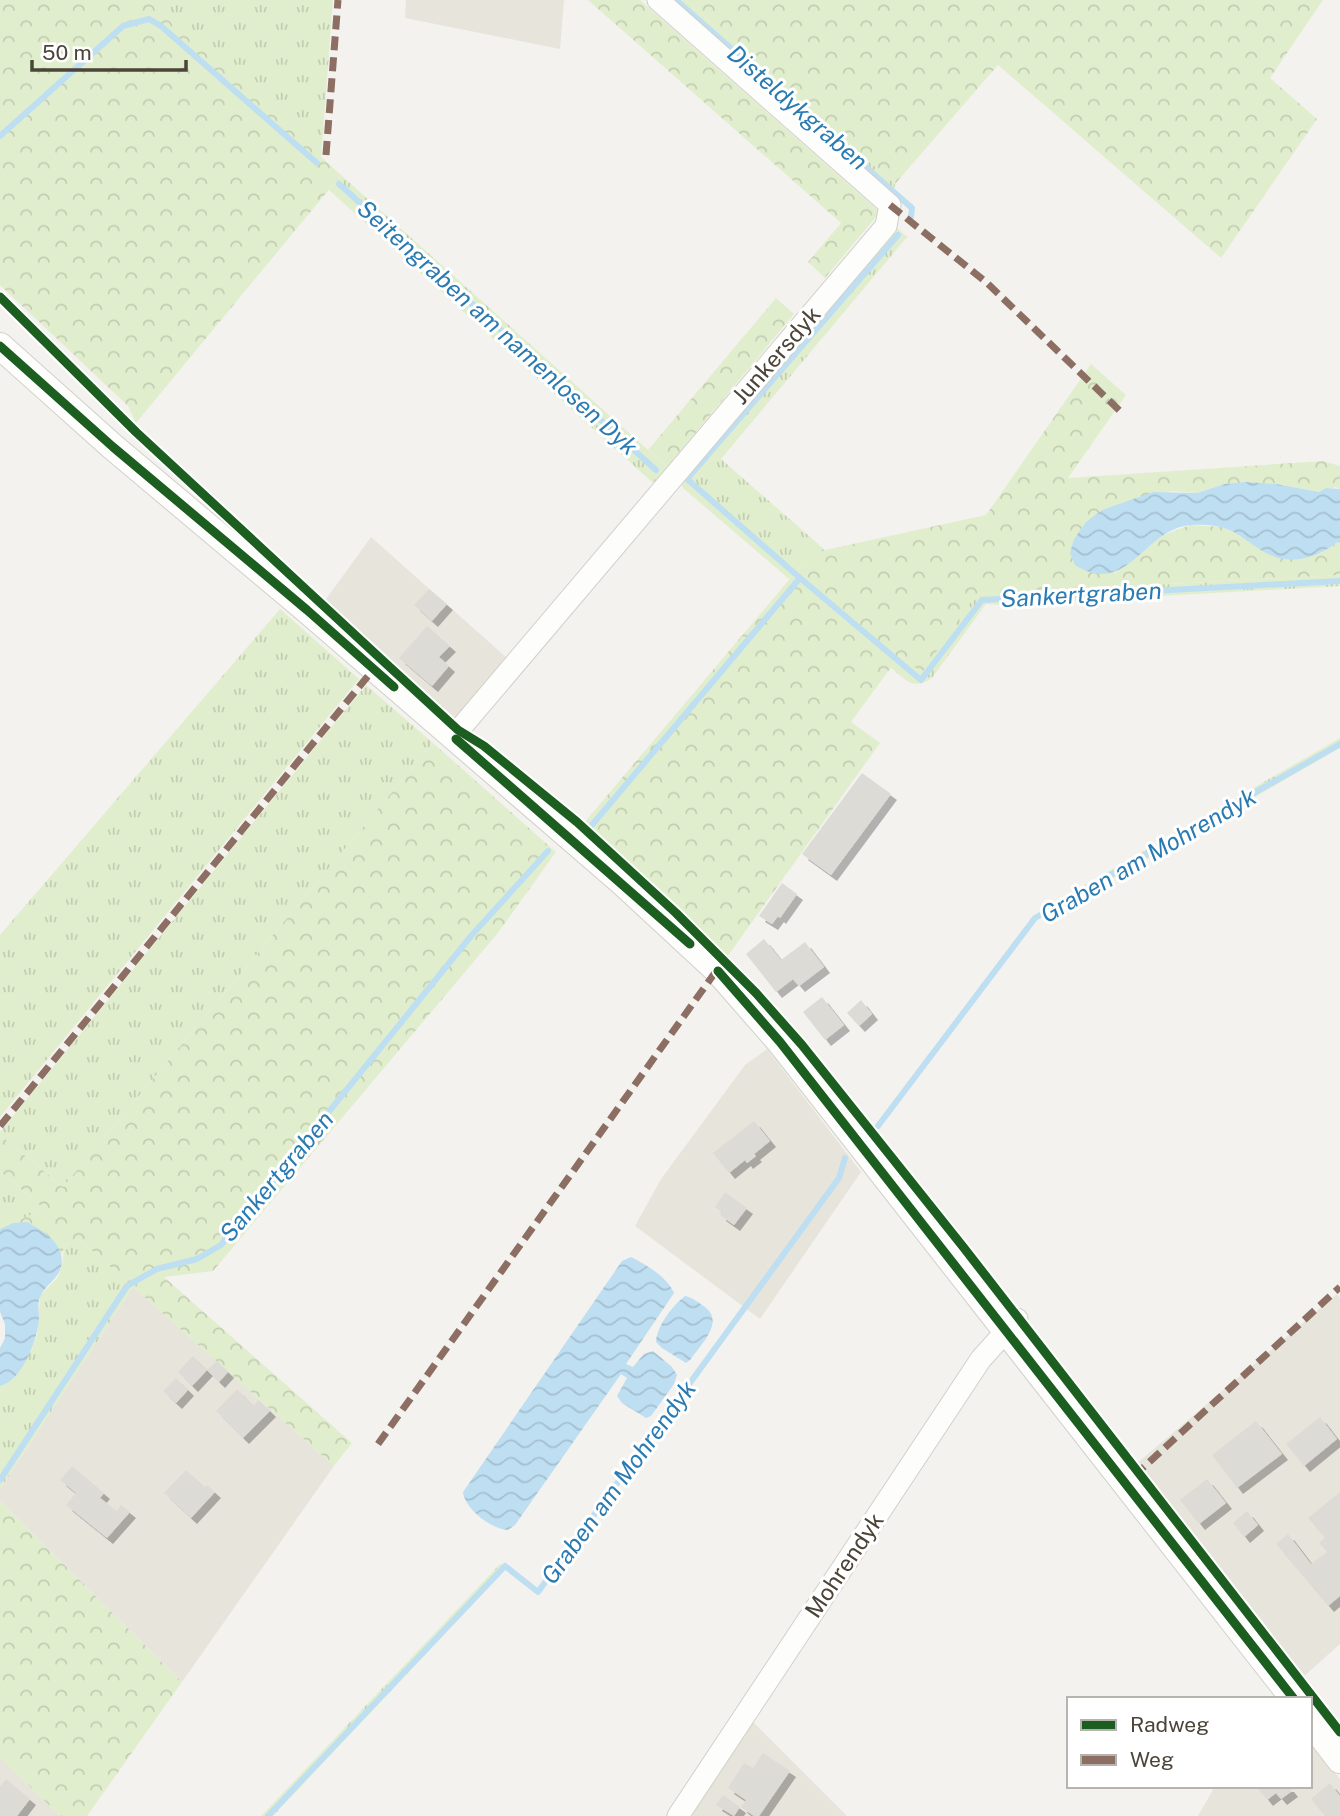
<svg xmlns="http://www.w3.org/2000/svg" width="1340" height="1816" viewBox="0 0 1340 1816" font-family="'Public Sans',sans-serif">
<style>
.residential{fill:#e7e4db}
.grass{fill:url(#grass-tufts)}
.forest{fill:url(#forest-crowns)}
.water{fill:url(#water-waves)}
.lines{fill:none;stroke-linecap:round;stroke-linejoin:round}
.stream{stroke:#bedef2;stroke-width:6}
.building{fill:#dddbd6;filter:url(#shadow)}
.minor-casing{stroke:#d1d0cb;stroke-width:23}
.tertiary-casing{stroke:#d1d0cb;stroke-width:28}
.minor{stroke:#fdfdfc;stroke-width:21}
.tertiary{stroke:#fdfdfc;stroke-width:26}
.quiet{stroke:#8d6e63;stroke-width:7;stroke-dasharray:14 7;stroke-linecap:butt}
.cycleway-casing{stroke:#fff;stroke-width:13}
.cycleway{stroke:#1b5e20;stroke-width:9}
.labels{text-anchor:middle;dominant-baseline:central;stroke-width:6;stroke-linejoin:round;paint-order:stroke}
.street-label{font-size:23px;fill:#4b4438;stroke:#fff}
.water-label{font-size:24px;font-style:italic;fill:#2b7bb3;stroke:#fff}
</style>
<defs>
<pattern id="grass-tufts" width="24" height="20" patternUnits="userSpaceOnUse" patternTransform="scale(1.75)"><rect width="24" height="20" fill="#e1eece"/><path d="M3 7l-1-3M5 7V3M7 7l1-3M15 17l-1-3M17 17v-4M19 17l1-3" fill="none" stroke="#c3cdb2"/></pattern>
<pattern id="forest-crowns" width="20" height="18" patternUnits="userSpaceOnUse" patternTransform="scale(1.75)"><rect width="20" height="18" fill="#e1eece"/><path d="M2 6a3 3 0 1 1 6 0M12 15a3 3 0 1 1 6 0" fill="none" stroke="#c3cdb2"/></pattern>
<pattern id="water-waves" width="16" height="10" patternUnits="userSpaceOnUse" patternTransform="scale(1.75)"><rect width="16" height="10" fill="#bedef2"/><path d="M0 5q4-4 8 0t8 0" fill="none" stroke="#a5c0d0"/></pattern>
<filter id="shadow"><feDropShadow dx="6" dy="6" stdDeviation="0" flood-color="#0004"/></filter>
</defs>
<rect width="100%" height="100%" fill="#f3f2ee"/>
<g class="residential">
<path d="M 406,0 L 564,0 L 560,49 L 405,18 Z"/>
<path d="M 371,537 L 508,659 L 458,721 L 324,602 Z"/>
<path d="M 767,1049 L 861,1172 L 760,1319 L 635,1226 L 661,1179 L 745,1065 Z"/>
<path d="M 133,1287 L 334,1466 L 182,1682 L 0,1501 L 0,1489 Z"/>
<path d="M 1337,1294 L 1340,1298 L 1340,1644 L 1301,1679 L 1136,1464 Z"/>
<path d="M 749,1718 L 847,1816 L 683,1816 Z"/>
<path d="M 1310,1739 L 1340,1779 L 1340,1816 L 1198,1816 L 1215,1786 L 1310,1786 Z"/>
<path d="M 0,1757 L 60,1816 L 0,1816 Z"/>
</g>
<g class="grass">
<path d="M 147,0 L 333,0 L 321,158 Z"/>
<path d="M 669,0 L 686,0 L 895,184 L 893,197 Z"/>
<path d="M 341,175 L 667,467 L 653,483 L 329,190 Z"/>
<path d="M 896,227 L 907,237 L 721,459 L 825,550 L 799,568 L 789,579 L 683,488 L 681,482 Z"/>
<path d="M 1340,575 L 1340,586 L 1000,605 L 986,604 L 932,678 C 912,691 906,680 890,667 L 900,655 L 920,671 L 972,600 L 979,594 Z"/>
<path d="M 280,609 L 359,679 L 0,1117 L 0,935 Z"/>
<path d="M 366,685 L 433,743 L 63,1187 L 0,1135 L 0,1132 Z"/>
<path d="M 1340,738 L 1340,748 L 1064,907 L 1057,901 Z"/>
<path d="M 0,1171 L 41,1206 L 37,1212 L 0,1229 Z"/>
<path d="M 79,1239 L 133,1287 L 0,1489 L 0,1386 L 6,1384 L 31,1351 L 37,1335 L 40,1296 L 58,1277 L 62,1266 L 64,1247 L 71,1240 Z"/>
<path d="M 501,1563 L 504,1571 L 273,1816 L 261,1816 Z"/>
</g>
<g class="forest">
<path d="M 0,0 L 147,0 L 341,175 L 136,423 L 128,406 L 0,285 Z"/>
<path d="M 588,0 L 640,0 L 880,212 L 825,278 L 808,262 L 841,223 Z"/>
<path d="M 686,0 L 1323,0 L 1270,78 L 1317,119 L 1221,258 L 998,65 L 895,184 Z"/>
<path d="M 776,298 L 794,314 L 667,467 L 648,450 Z"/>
<path d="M 1091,364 L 1126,395 L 1068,478 L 1323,461 L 1340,466 L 1340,489 L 1336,487 L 1319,492 L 1276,484 L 1225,484 L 1197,493 L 1171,491 L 1102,510 L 1086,522 L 1074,539 L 1115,573 L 1161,536 L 1190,525 L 1223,527 L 1244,538 L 1332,546 L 1340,540 L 1340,575 L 979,594 L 972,600 L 923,671 L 921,672 L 900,655 L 851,722 L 880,743 L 727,957 L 584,823 L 799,568 L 825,550 L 986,515 Z"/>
<path d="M 433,743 L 556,852 L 497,934 L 213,1271 L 164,1277 L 352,1443 L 334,1466 L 79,1239 C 67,1240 64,1246 61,1257 C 54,1237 34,1222 13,1223 L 37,1212 L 41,1206 L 0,1171 L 0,1135 L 63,1187 Z"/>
<path d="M 0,1501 L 182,1682 L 87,1816 L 60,1816 L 0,1757 Z"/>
</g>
<g class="water">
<path d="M 1245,482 L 1276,484 L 1319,492 L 1326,488 L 1340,489 L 1340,540 C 1320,557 1290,567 1266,553 C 1252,546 1240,533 1224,528 C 1216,525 1201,524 1192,525 C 1144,527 1128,599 1075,565 L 1070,553 L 1074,539 L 1086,522 L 1102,510 L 1153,492 L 1197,493 L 1225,484 Z"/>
<path d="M 27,1222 C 41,1230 57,1238 61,1255 C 66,1276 47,1281 40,1297 C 37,1304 39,1311 39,1318 C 38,1339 22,1381 0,1386 L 0,1348 L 5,1338 L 5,1324 L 0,1312 L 0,1229 L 13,1223 Z"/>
<path d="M 631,1257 C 647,1265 667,1277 674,1293 L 626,1364 L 633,1367 L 644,1354 L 653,1351 L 672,1367 L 677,1375 L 674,1384 L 651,1416 L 646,1418 L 622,1403 L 617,1396 L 627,1378 L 621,1374 L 515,1525 L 508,1530 C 491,1529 465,1509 463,1492 L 622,1261 Z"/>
<path d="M 685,1296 C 693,1298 698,1302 705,1307 C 725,1322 701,1344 691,1359 L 686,1363 L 662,1348 L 656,1342 C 657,1326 672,1306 685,1296 Z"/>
</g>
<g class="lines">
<g class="stream">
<path d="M 676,0 L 912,208 L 911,217"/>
<path d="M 0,136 L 123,26 L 149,19 L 161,26 L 317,163"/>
<path d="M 339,184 L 656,470"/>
<path d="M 800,578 L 687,479 L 898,235"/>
<path d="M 592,825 L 800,578 L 921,680 L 982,600 L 1340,581"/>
<path d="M 878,1126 L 1035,918 L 1340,744"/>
<path d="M 0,1480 L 127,1286 L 157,1269 L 197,1259 L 221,1245 L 471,936 L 548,851"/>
<path d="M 268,1816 L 505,1566 L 538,1592 L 839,1178 L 845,1158"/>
</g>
</g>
<g class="building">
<path d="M 429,589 L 447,604 L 432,621 L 414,605 Z"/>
<path d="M 427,626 L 450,646 L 439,657 L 449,666 L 432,686 L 399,658 Z"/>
<path d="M 862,773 L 891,794 L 831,875 L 802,854 Z"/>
<path d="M 782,883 L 797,894 L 780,918 L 778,916 L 772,924 L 759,916 Z"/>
<path d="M 764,939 L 781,960 L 805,942 L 824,967 L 799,986 L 793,979 L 776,992 L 746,954 Z"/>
<path d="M 822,997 L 844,1025 L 825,1040 L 803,1012 Z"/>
<path d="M 861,1000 L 872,1014 L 859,1026 L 847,1013 Z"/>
<path d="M 754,1121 L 770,1141 L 754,1154 L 756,1156 L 747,1163 L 745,1160 L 729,1173 L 713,1153 Z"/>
<path d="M 725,1192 L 747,1208 L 734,1225 L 720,1215 L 722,1212 L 715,1207 Z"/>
<path d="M 193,1356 L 207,1370 L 192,1386 L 178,1372 Z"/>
<path d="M 217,1361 L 228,1372 L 219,1382 L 207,1370 Z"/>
<path d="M 176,1378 L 188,1390 L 176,1403 L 163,1391 Z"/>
<path d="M 237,1389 L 253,1406 L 259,1400 L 270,1411 L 243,1438 L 216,1411 Z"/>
<path d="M 1320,1417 L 1337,1439 L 1304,1466 L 1286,1444 Z"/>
<path d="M 1256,1421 L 1282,1454 L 1237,1488 L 1212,1455 Z"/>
<path d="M 72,1466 L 104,1493 L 100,1498 L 117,1511 L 121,1505 L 130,1512 L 107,1538 L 66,1505 L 76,1493 L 60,1480 Z"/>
<path d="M 186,1470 L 205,1487 L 207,1485 L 215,1492 L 191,1518 L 164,1493 Z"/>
<path d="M 1207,1479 L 1226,1503 L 1199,1524 L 1180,1500 Z"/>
<path d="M 1340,1492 L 1340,1596 L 1328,1606 L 1276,1544 L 1288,1534 L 1311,1564 L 1327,1552 L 1319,1543 L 1325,1538 L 1308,1518 Z"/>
<path d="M 1247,1511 L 1258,1525 L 1244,1537 L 1233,1523 Z"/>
<path d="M 763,1753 L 790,1771 L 759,1816 L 754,1816 L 741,1807 L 746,1800 L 728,1788 L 744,1763 L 753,1768 Z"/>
<path d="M 6,1779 L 30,1799 L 17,1816 L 0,1816 L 0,1787 Z"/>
<path d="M 1330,1783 L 1340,1796 L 1340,1816 L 1325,1816 L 1311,1799 Z"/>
<path d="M 1256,1786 L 1288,1786 L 1292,1791 L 1281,1799 L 1276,1793 L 1267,1800 Z"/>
<path d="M 723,1795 L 740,1807 L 734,1816 L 716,1805 Z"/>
</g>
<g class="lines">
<g class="minor-casing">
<g id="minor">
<path d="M 453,737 L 886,226 L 890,205 L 658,0"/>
<path d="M 678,1816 L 981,1359 L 1017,1319"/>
</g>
</g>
<g class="tertiary-casing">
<g id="tertiary">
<path d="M 0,346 L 113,447 L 307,610 L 623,883 L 717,970 L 780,1042 L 1294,1699"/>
<path d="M 1310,1721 L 1340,1760"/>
</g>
</g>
<use href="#minor" class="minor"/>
<use href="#tertiary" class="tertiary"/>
<g class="quiet">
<path d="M 326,155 L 338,0"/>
<path d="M 890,205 L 986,282 L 1122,413"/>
<path d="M 0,1126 L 377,665"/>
<path d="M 378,1444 L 719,967"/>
<path d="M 1134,1476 L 1340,1287"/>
</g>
<g class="cycleway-casing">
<g id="cycleway">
<path d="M 0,297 L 136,432 L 381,659 L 458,730 L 484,746 L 577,822 L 676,913 L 756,993 L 802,1045 L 964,1248 L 1340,1732"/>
<path d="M 0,346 L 113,447 L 307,610 L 394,687"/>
<path d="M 456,739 L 690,944"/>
<path d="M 718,971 L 780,1042 L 1294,1699"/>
</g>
</g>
<use href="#cycleway" class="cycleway"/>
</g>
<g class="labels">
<g class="street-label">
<text transform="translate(776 355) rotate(-49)">Junkersdyk</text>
<text transform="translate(844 1565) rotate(-56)">Mohrendyk</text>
</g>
<g class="water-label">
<text transform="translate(798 107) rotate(41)">Disteldykgraben</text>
<text transform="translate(498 327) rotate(42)">Seitengraben am namenlosen Dyk</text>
<text transform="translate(1081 594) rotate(-3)">Sankertgraben</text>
<text transform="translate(1148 855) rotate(-30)">Graben am Mohrendyk</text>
<text transform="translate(276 1176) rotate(-50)">Sankertgraben</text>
<text transform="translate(618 1482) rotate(-54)">Graben am Mohrendyk</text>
</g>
</g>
<rect x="1067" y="1697" width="245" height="91" fill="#ffffff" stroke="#b7b4af" stroke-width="2"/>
<rect x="1081" y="1720" width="35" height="10" fill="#1b5e20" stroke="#b7b4af" stroke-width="2"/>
<text x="1130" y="1732" font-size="21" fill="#4b4438">Radweg</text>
<rect x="1081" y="1755" width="35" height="10" fill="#8d6e63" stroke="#b7b4af" stroke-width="2"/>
<text x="1130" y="1767" font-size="21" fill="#4b4438">Weg</text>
<path d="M32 60v10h154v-10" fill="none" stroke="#4b4438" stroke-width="3.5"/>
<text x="42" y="60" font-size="21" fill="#4b4438" stroke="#ffffff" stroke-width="5" paint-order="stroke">50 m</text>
</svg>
